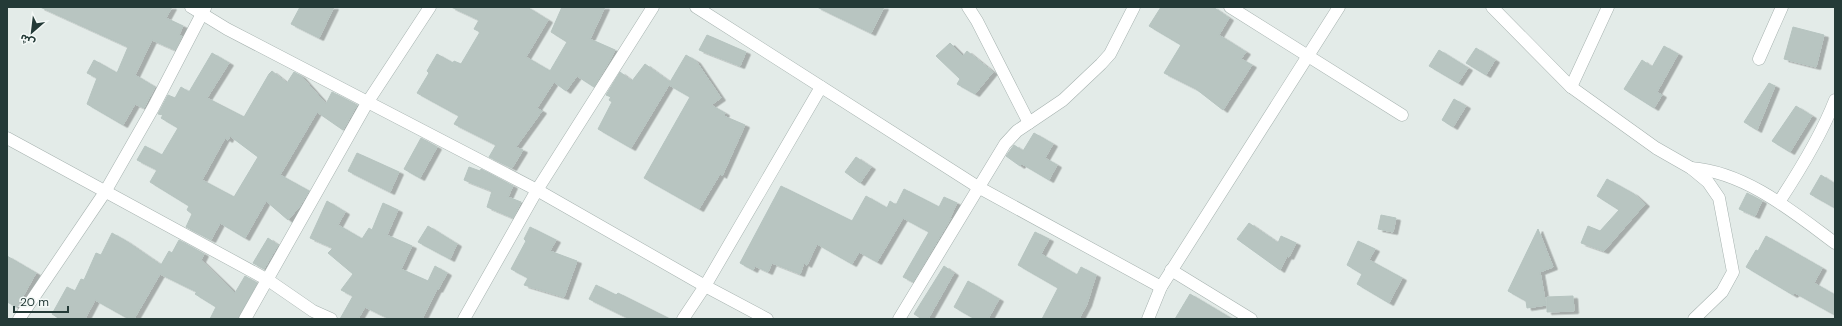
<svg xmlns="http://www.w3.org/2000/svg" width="1842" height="326" viewBox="0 0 1842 326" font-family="'DM Sans','Noto Sans Arabic',sans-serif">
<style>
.building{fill:#b8c5c1;stroke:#b6c4c0;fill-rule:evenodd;filter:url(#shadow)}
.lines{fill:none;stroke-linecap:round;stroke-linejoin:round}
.minor-casing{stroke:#a6b2af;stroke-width:13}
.minor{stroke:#fff;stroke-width:12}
</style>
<defs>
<filter id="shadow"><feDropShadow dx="4.5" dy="2.5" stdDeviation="0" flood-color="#0004"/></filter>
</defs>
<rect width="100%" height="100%" fill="#e3ebe8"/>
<g class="building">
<path d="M 40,7 L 172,7 L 166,18 L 183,26 L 179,35 L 182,36 L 175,50 L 152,40 L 135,75 L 155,87 L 144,108 L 135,104 L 123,125 L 87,104 L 97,78 L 87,73 L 94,60 L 117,73 L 128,47 Z"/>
<path d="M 300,7 L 334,7 L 319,38 L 291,24 Z"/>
<path d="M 451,7 L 527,7 L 548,20 L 526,57 L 550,71 L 567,42 L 551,32 L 562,7 L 605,7 L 590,39 L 615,50 L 610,60 L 594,87 L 577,76 L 566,91 L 554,82 L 537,108 L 542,111 L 516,147 L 523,150 L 512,168 L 489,157 L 496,145 L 454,124 L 459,116 L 417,93 L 429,73 L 427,71 L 437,54 L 453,63 L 454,61 L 461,64 L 480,32 L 474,29 L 479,20 Z"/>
<path d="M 817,7 L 884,7 L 871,33 Z"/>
<path d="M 1161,7 L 1213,7 L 1229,18 L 1219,35 L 1246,52 L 1241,59 L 1252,65 L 1223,110 L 1196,89 L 1164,73 L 1181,45 L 1149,26 Z"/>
<path d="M 1793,27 L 1824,35 L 1816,67 L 1784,59 Z"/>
<path d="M 707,35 L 746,52 L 740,66 L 699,50 Z"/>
<path d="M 950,43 L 963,56 L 967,51 L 993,72 L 975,94 L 957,84 L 960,79 L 936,56 Z"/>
<path d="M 1664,46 L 1678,54 L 1657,92 L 1662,95 L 1654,108 L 1624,89 L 1642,60 L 1652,67 Z"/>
<path d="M 1476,48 L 1495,60 L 1486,75 L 1466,63 Z"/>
<path d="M 1439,50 L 1468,68 L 1458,83 L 1429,66 Z"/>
<path d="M 212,53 L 229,63 L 207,98 L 244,117 L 269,74 L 272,71 L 287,83 L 294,72 L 301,76 L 326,104 L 332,92 L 357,105 L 343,130 L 317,112 L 280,175 L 309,191 L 300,206 L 288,220 L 266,201 L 245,238 L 220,223 L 211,240 L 186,227 L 192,214 L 187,210 L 189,206 L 150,182 L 157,170 L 137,160 L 145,146 L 162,155 L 178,128 L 161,118 L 163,115 L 158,114 L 168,95 L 175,98 L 181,87 L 189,92 ZM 230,136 L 258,157 L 234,197 L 202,180 L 225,138 L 228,140 Z"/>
<path d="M 686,55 L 696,61 L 721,98 L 711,105 L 725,113 L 724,116 L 745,125 L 722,176 L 720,174 L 699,209 L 644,178 L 690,97 L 669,85 L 631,148 L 598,129 L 612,102 L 609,100 L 611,97 L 606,95 L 620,72 L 632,81 L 645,64 L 670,82 Z"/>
<path d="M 1769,83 L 1775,86 L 1757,130 L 1744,122 Z"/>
<path d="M 1454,99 L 1466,106 L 1453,127 L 1442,120 Z"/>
<path d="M 1796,106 L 1812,116 L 1790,152 L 1772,141 Z"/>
<path d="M 1034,133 L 1053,144 L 1045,158 L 1057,165 L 1049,180 L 1022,164 L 1020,166 L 1006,156 L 1014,145 L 1023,151 Z"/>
<path d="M 421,138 L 437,147 L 420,178 L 404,169 Z"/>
<path d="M 357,153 L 399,172 L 390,192 L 348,171 Z"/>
<path d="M 856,157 L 871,167 L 860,183 L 845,172 Z"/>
<path d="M 469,167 L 480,171 L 481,169 L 513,186 L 508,197 L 521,202 L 513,218 L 487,207 L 492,191 L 464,180 Z"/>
<path d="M 1821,175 L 1835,184 L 1835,208 L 1810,194 Z"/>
<path d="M 1607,179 L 1634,194 L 1645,204 L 1604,251 L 1581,243 L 1588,226 L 1600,231 L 1619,210 L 1597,196 Z"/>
<path d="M 781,186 L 852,221 L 866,196 L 887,208 L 890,201 L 896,205 L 904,189 L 939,207 L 944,197 L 957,203 L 950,218 L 951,218 L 913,282 L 903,277 L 929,232 L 903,218 L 877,262 L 859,252 L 852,264 L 817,244 L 807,265 L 804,263 L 800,274 L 772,263 L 768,272 L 755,266 L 753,270 L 740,263 Z"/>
<path d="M 1747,193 L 1762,201 L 1755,216 L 1739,209 Z"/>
<path d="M 327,201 L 345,212 L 338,225 L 362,239 L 369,228 L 372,230 L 383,203 L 398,210 L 387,235 L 412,246 L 401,269 L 428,281 L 435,266 L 447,273 L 438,290 L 437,289 L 422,319 L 390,319 L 365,307 L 358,319 L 340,319 L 353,296 L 341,290 L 353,274 L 328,253 L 333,248 L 310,238 Z"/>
<path d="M 1381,215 L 1396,218 L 1393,232 L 1378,229 Z"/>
<path d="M 1249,223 L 1278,243 L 1281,236 L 1296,243 L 1289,257 L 1287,256 L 1280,270 L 1237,239 Z"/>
<path d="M 428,226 L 457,244 L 450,259 L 418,242 Z"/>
<path d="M 530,227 L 556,240 L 550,251 L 577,261 L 564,297 L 524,285 L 528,278 L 511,269 L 526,241 L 524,239 Z"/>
<path d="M 1538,229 L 1553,267 L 1540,272 L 1546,305 L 1527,308 L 1526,301 L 1508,291 Z"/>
<path d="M 1035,232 L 1049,239 L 1041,254 L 1077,275 L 1081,267 L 1096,275 L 1087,304 L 1079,319 L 1042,319 L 1058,288 L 1018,265 Z"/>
<path d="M 112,233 L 126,241 L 161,265 L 169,251 L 172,253 L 179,240 L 204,254 L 201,260 L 235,293 L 245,276 L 257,283 L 238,319 L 210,319 L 216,307 L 195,294 L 197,292 L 160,274 L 134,319 L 129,319 L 95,300 L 85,319 L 60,319 L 52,314 L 67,287 L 75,291 L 81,279 L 84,280 L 96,253 L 101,255 Z"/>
<path d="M 1766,236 L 1822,268 L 1814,283 L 1835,295 L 1835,315 L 1795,293 L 1793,295 L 1746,267 L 1756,250 L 1758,251 Z"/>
<path d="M 268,238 L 278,245 L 264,269 L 253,263 Z"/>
<path d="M 1358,241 L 1375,249 L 1369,260 L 1402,278 L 1389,303 L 1357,284 L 1362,274 L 1347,265 Z"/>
<path d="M 7,256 L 36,273 L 17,307 L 7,302 Z"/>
<path d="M 944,266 L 954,273 L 928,319 L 922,319 L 914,314 Z"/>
<path d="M 968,281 L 999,299 L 988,319 L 975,319 L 954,307 Z"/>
<path d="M 596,285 L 616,295 L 618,293 L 670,319 L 630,319 L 589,299 Z"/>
<path d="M 1190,294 L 1232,319 L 1175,319 Z"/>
<path d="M 1573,296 L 1574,311 L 1547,312 L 1547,297 Z"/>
</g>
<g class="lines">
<g class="minor-casing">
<g id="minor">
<path d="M 191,7 L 227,29 L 537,190 L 705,286 L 767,319"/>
<path d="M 696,7 L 978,187 L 1161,287"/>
<path d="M 968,7 L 977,21 L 1029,123"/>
<path d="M 1230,7 L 1402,115"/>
<path d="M 1492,7 L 1571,87 L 1656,148 L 1691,168 L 1708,182 L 1719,198 L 1733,272 L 1722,292 L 1694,319"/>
<path d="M 1759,59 L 1782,7"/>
<path d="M 1571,87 L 1608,7"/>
<path d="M 7,138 L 268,280 L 313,311 L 331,319"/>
<path d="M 1691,168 C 1745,172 1792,211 1835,243"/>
<path d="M 1779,202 C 1800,170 1821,136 1835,100"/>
<path d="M 1171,270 L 1251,319"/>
<path d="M 19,319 L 105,192 L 153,108 L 205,8"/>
<path d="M 245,319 L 367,103 L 430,7"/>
<path d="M 464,319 L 537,190 L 653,7"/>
<path d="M 683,319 L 705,286 L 821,87"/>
<path d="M 899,319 L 1005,144 L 1017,131 L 1063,100 L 1101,64 L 1110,54 L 1134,7"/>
<path d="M 1148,319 L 1161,287 L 1339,7"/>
</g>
</g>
<use href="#minor" class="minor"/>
</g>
<rect width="1842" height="326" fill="none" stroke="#243a37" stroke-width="16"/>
<g transform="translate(32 32) rotate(208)" stroke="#f3f8f6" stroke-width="3" paint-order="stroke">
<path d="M0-3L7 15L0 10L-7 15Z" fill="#243a37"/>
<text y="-6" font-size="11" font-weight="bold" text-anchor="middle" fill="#243a37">ش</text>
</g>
<path d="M14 306v6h54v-6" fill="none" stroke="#243a37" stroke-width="2"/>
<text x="20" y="306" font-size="12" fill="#243a37" stroke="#f3f8f6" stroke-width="3" paint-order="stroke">20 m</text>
</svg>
